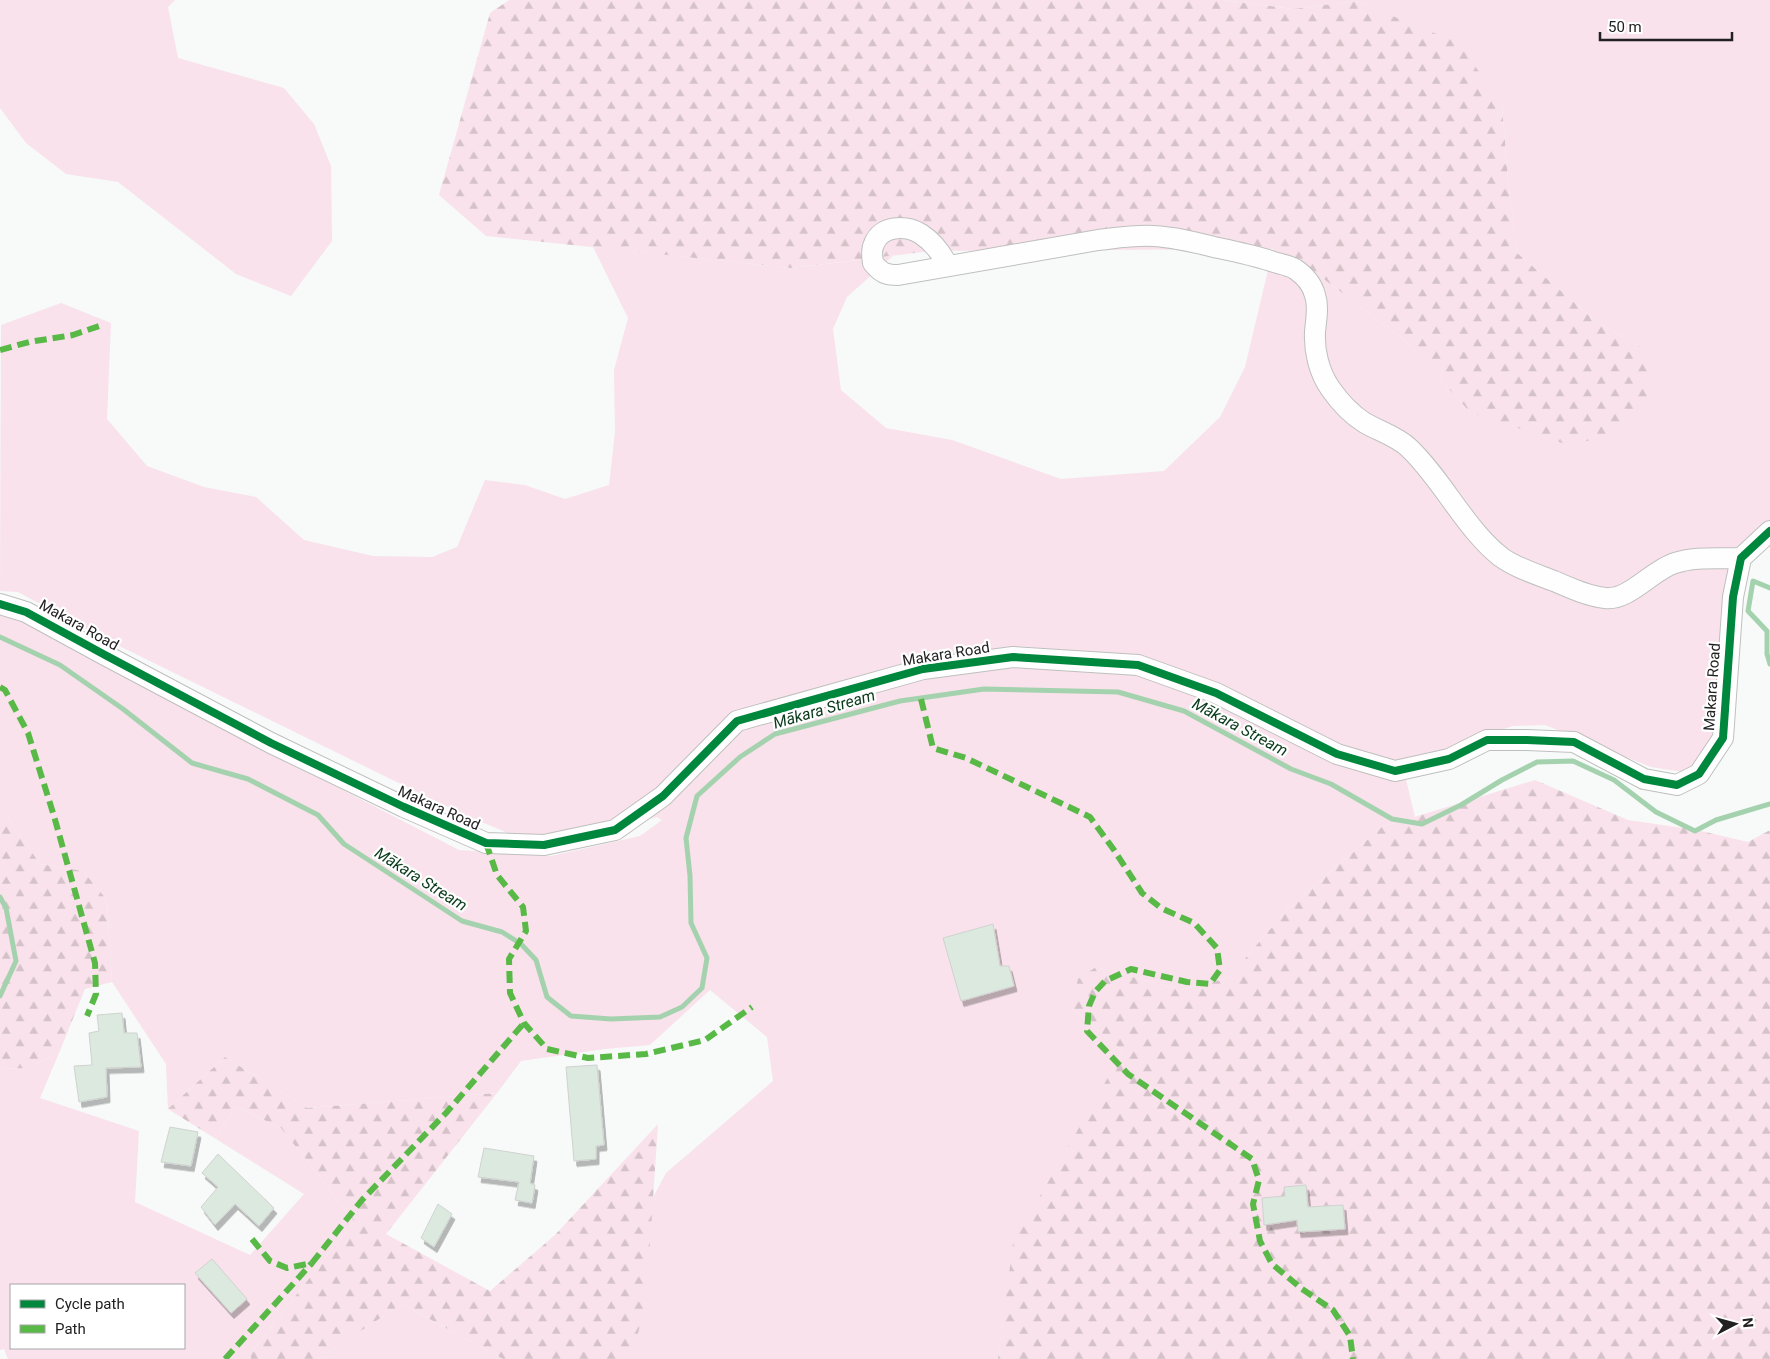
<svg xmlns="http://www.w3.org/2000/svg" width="1770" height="1359" viewBox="0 0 1770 1359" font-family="Roboto,sans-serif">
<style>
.grass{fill:#f9e2eb;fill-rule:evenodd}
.forest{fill:url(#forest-firs)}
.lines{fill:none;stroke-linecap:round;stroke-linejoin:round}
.stream{stroke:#a5d2ae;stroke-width:5}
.building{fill:#dbe9de;stroke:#d0d2d1;filter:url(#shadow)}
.minor-casing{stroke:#bec0be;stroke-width:22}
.minor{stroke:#fefefe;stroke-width:20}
.quiet{stroke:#58b947;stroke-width:6;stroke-dasharray:12 6;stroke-linecap:butt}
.cycleway-casing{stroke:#fff;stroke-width:11}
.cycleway{stroke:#00873e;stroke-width:8}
.labels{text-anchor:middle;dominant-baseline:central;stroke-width:4.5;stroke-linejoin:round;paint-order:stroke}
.street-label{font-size:15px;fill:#202120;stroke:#fff}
.water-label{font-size:16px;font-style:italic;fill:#0a3b1b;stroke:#fff}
</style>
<defs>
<pattern id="forest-firs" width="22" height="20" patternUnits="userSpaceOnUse" patternTransform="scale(1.25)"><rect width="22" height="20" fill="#f9e2eb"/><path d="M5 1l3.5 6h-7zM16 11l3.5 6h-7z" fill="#d5c2c9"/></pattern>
<filter id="shadow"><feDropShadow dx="3" dy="5.5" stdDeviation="0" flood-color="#0004"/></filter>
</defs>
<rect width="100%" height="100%" fill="#f7faf8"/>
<g class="grass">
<path d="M 0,0 L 175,0 L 168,7 L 178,58 L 284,88 L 314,124 L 331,166 L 332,241 L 291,296 L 236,274 L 118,182 L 66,174 L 26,143 L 0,108 Z"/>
<path d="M 1224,0 L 1770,0 L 1770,524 L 1743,556 L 1711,755 L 1683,772 L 1651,767 L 1545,725 L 1513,726 L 1402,763 L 1415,817 L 1382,827 L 1286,911 L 1228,978 L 1181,990 L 1096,967 L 1071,1008 L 1123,1051 L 1014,1243 L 998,1359 L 600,1359 L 631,1239 L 666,1173 L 773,1081 L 767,1037 L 710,990 L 650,1045 L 605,1049 L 521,1061 L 497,1093 L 307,1108 L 225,1057 L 168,1109 L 166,1064 L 112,982 L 107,900 L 83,871 L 40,864 L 0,806 L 0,615 L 14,617 L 112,671 L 459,850 L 551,856 L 640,836 L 662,820 L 657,817 L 582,837 L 508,833 L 460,813 L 111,642 L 18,592 L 0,591 L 1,325 L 61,303 L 111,323 L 107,419 L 147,466 L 204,487 L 256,497 L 304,540 L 373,556 L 432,557 L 457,547 L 485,480 L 525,485 L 565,499 L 609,485 L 615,432 L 614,370 L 628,318 L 593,247 L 791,268 L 893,256 L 847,297 L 833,329 L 841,390 L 886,428 L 952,440 L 1061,479 L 1164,471 L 1220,417 L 1245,367 L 1273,249 L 1309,268 L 1402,338 L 1470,412 L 1648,351 L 1597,322 L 1517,253 L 1508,179 L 1502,105 L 1406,22 L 1356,1 L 1293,9 Z"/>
<path d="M 59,1053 L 40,1098 L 139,1131 L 135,1202 L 250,1255 L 304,1194 L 216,1139 L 235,1106 L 281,1128 L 354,1221 L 250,1354 L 251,1359 L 8,1359 L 4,1349 L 0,1350 L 0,1069 L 27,1068 ZM 11,1285 L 184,1285 L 184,1348 L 11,1348 Z"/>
<path d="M 402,1304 L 503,1359 L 318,1359 Z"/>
</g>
<g class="forest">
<path d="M 509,0 L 1224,0 L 1293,9 L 1356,1 L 1459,43 L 1502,105 L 1508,179 L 1517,253 L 1597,322 L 1648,351 L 1654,405 L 1611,438 L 1565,444 L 1470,412 L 1402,338 L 1309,268 L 1273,249 L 931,251 L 791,268 L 486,236 L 439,195 L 490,13 Z"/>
<path d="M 1535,780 L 1628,820 L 1697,830 L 1748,842 L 1770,830 L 1770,1359 L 998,1359 L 1013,1243 L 1123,1051 L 1071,1008 L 1078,979 L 1096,967 L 1181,990 L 1228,978 L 1286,911 L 1382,827 Z"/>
<path d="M 0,806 L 40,864 L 83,871 L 107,900 L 112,982 L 85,989 L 59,1053 L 27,1068 L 0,1069 Z"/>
<path d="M 225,1057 L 307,1108 L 497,1093 L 386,1234 L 490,1291 L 555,1235 L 658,1124 L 646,1304 L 631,1359 L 503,1359 L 402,1304 L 318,1359 L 251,1359 L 250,1354 L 354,1221 L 281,1128 L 235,1106 L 216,1139 L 168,1109 Z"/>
</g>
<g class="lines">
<g class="stream">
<path d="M 1770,588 L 1753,581 L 1748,611 L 1767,631 L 1767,654 L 1770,664"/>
<path d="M 0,637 L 60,665 L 123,709 L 192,763 L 248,779 L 318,815 L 344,844 L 462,921 L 502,932 L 521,944 L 536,960 L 547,997 L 571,1016 L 611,1019 L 660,1017 L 682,1007 L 702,988 L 707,958 L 691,923 L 690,876 L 686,838 L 697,796 L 740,757 L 775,734 L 900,701 L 984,689 L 1118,692 L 1184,711 L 1291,769 L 1331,784 L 1392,819 L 1422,824 L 1461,805 L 1502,780 L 1537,762 L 1573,761 L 1614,780 L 1656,812 L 1695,831 L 1716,820 L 1770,804"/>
<path d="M 0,897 L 6,908 L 16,961 L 0,996"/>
</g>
</g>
<g class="building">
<path d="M 993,924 L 1000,966 L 1009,966 L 1014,986 L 961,1001 L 943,938 Z"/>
<path d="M 122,1013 L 124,1033 L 137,1033 L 141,1067 L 106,1068 L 107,1097 L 79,1102 L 74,1066 L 92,1065 L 89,1033 L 99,1031 L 97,1015 Z"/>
<path d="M 597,1065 L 604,1145 L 596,1146 L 596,1159 L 574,1161 L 566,1067 Z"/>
<path d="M 170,1127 L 198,1132 L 191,1166 L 161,1162 Z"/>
<path d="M 484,1148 L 534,1156 L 530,1183 L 535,1185 L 532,1203 L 515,1200 L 519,1182 L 478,1177 Z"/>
<path d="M 218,1154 L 274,1208 L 259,1226 L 235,1204 L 215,1225 L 201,1207 L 218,1187 L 202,1173 Z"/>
<path d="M 1306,1185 L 1308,1207 L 1343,1205 L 1345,1229 L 1298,1232 L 1297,1220 L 1264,1225 L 1262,1198 L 1285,1196 L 1284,1187 Z"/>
<path d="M 438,1204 L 452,1214 L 434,1247 L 421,1238 Z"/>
<path d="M 212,1259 L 247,1299 L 231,1313 L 195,1273 Z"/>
</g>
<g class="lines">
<g class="minor-casing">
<g id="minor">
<path d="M 948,266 C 942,254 933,242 921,234 C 906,225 881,225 874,244 C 871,250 872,257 873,263 C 881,273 886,275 898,275 L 1098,240 C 1116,238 1134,235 1153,236 C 1174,237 1194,242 1214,247 C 1233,251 1253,255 1271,261 C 1279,264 1288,265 1295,269 C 1304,275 1312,284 1315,295 C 1319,307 1316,320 1315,332 C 1314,351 1319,372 1330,388 C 1339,401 1352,415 1365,423 C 1379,431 1398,437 1409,448 C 1442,479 1466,530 1501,557 C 1516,568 1536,574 1554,581 C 1570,588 1588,596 1605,598 C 1629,601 1652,570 1675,563 C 1695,556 1720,559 1741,558"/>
<path d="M 0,604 L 26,612 L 105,655 L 271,743 L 404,807 L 486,843 L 544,845 L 615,830 L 663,796 L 737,721 L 923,669 L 1013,657 L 1138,665 L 1216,693 L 1337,754 L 1395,771 L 1449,759 L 1487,740 L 1527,740 L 1574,742 L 1644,779 L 1677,785 L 1699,774 L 1723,738 L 1733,597 L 1741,558 L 1770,531"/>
</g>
</g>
<use href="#minor" class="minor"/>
<g class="quiet">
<path d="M 0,350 L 29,342 L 73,335 L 99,326"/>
<path d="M 0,687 L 5,690 L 28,733 L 54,816 L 95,963 L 96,994 L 87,1016"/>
<path d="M 921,699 L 933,748 L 966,758 L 1090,817 L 1114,850 L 1142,893 L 1161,908 L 1194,923 L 1217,948 L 1220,970 L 1210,984 L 1187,982 L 1131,969 L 1105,981 L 1095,992 L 1089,1006 L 1087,1031 L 1128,1074 L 1252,1159 L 1259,1180 L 1253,1204 L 1260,1241 L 1272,1264 L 1302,1289 L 1333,1310 L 1350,1336 L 1353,1359"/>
<path d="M 486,843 L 497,875 L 523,907 L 526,931 L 509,959 L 510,993 L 524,1023 L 547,1049 L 588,1058 L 646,1054 L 705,1040 L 752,1007"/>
<path d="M 252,1239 L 270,1261 L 287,1268 L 312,1263 L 362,1200 L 446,1113 L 524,1023"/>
<path d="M 225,1359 L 312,1263"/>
</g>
<g class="cycleway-casing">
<path id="cycleway" d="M 0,604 L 26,612 L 105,655 L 271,743 L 404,807 L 486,843 L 544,845 L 615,830 L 663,796 L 737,721 L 923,669 L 1013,657 L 1138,665 L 1216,693 L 1337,754 L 1395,771 L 1449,759 L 1487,740 L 1527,740 L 1574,742 L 1644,779 L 1677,785 L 1699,774 L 1723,738 L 1733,597 L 1741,558 L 1770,531"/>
</g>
<use href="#cycleway" class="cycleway"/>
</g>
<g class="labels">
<g class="street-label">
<text transform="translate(79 625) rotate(29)">Makara Road</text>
<text transform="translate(946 654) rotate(-9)">Makara Road</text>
<text transform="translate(1712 687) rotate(-86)">Makara Road</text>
<text transform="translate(439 808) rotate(24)">Makara Road</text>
</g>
<g class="water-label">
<text transform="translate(824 709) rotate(-16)">Mākara Stream</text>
<text transform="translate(1240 727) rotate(28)">Mākara Stream</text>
<text transform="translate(421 879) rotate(32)">Mākara Stream</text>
</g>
</g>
<rect x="10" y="1284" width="175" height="65" fill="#ffffff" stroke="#a6a6a6"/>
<rect x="20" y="1300" width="25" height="8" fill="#00873e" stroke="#a6a6a6"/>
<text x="55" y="1309" font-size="15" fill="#202120">Cycle path</text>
<rect x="20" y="1325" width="25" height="8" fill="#58b947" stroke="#a6a6a6"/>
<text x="55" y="1334" font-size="15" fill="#202120">Path</text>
<g transform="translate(1735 1324) rotate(84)" stroke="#ffffff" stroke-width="4" paint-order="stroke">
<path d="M0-4L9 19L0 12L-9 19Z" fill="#202120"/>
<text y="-8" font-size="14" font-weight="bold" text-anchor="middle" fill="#202120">N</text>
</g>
<path d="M1600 32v8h132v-8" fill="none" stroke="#202120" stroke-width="2.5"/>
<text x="1608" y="32" font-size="15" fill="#202120" stroke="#ffffff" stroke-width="4" paint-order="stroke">50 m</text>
</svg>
